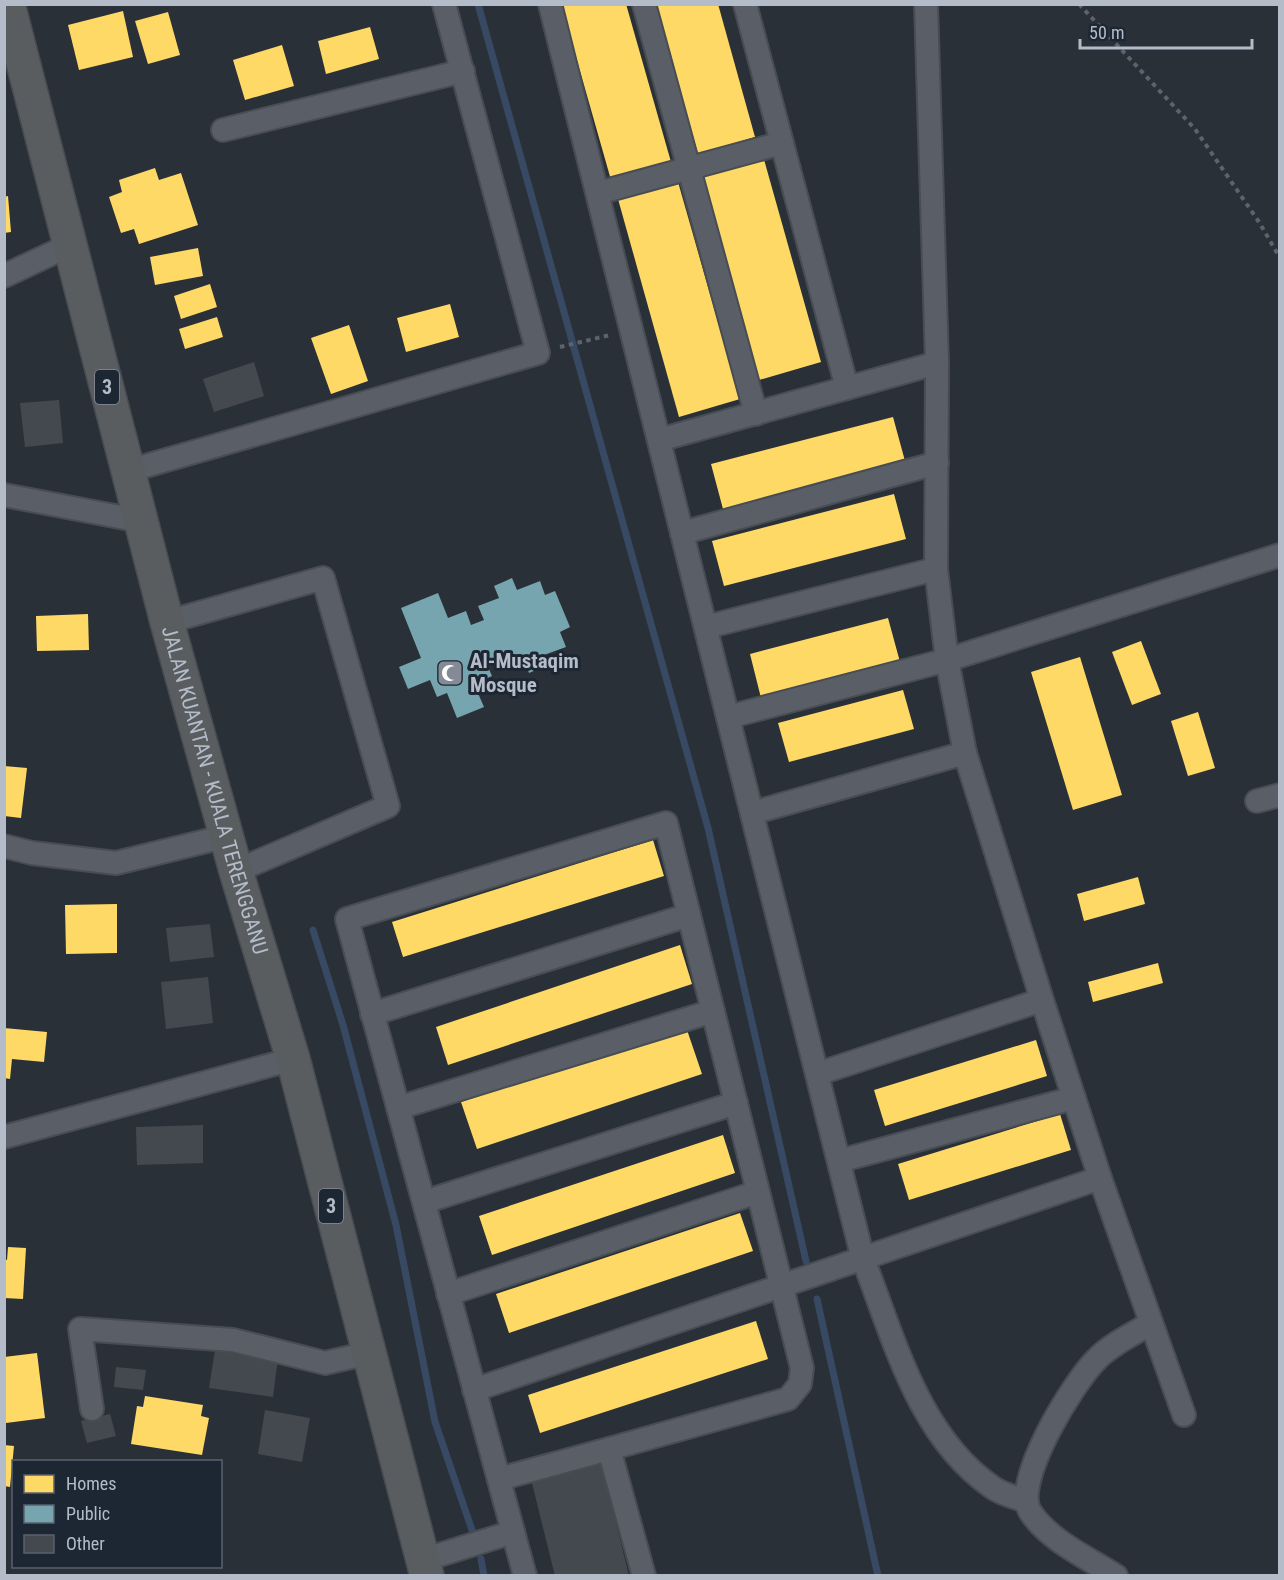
<svg xmlns="http://www.w3.org/2000/svg" width="1284" height="1580" viewBox="0 0 1284 1580" font-family="'Roboto Condensed',sans-serif">
<style>
.homes{fill:#ffd966}
.public{fill:#76a5af}
.lines{fill:none;stroke-linecap:round;stroke-linejoin:round}
.stream{stroke:#384963;stroke-width:7}
.building{fill:#444950}
.minor-casing{stroke:#484c53;stroke-width:26}
.highway-casing{stroke:#474c53;stroke-width:36}
.path{stroke:#5d636a;stroke-width:4;stroke-dasharray:4.5 4.5;stroke-linecap:butt}
.minor{stroke:#5a5e66;stroke-width:22}
.highway{stroke:#5a5d60;stroke-width:33}
.labels{text-anchor:middle;dominant-baseline:central;stroke-width:6;stroke-linejoin:round;paint-order:stroke}
.shield{fill:#1d2633;stroke:#878f9c;stroke-width:1.5}
.shield-label{font-size:20px;font-weight:bold;fill:#b4bcc9}
.poi-label{font-size:21px;font-weight:bold;fill:#b4bcc9;stroke:#1d2633;text-anchor:start}
.street-label{font-size:21px;fill:#b4bcc9;stroke:#1d2633}
</style>
<rect width="100%" height="100%" fill="#2a3038"/>
<g class="homes">
<path d="M 561,4 L 626,4 L 671,162 L 611,180 Z"/>
<path d="M 656,4 L 718,4 L 755,137 L 698,154 Z"/>
<path d="M 123,11 L 133,57 L 79,70 L 68,25 Z"/>
<path d="M 168,12 L 180,55 L 148,64 L 135,21 Z"/>
<path d="M 370,27 L 379,59 L 326,74 L 318,41 Z"/>
<path d="M 282,45 L 294,86 L 245,100 L 233,60 Z"/>
<path d="M 763,156 L 821,362 L 759,380 L 701,174 Z"/>
<path d="M 155,168 L 159,180 L 181,173 L 198,225 L 139,244 L 134,229 L 121,233 L 109,197 L 122,192 L 119,180 Z"/>
<path d="M 678,182 L 740,399 L 679,417 L 618,199 Z"/>
<path d="M 8,196 L 11,232 L 4,233 L 4,197 Z"/>
<path d="M 198,248 L 203,276 L 155,285 L 150,257 Z"/>
<path d="M 210,284 L 217,307 L 181,319 L 174,296 Z"/>
<path d="M 450,304 L 459,337 L 406,352 L 397,318 Z"/>
<path d="M 217,317 L 223,337 L 185,349 L 179,329 Z"/>
<path d="M 349,325 L 368,381 L 331,394 L 311,338 Z"/>
<path d="M 893,417 L 905,461 L 723,509 L 711,464 Z"/>
<path d="M 894,494 L 906,539 L 724,586 L 712,541 Z"/>
<path d="M 88,614 L 89,650 L 37,651 L 36,616 Z"/>
<path d="M 888,618 L 900,662 L 761,698 L 750,654 Z"/>
<path d="M 1141,641 L 1161,694 L 1132,705 L 1112,652 Z"/>
<path d="M 1080,657 L 1122,795 L 1073,810 L 1031,672 Z"/>
<path d="M 903,690 L 914,729 L 789,762 L 778,723 Z"/>
<path d="M 1198,712 L 1215,768 L 1188,776 L 1171,721 Z"/>
<path d="M 4,766 L 27,768 L 21,818 L 4,816 Z"/>
<path d="M 653,840 L 664,876 L 403,957 L 392,922 Z"/>
<path d="M 1138,877 L 1145,904 L 1084,921 L 1077,894 Z"/>
<path d="M 117,904 L 117,953 L 66,954 L 65,905 Z"/>
<path d="M 680,945 L 692,984 L 448,1065 L 436,1027 Z"/>
<path d="M 1158,963 L 1163,983 L 1093,1002 L 1088,982 Z"/>
<path d="M 686,1027 L 702,1074 L 477,1149 L 461,1102 Z"/>
<path d="M 4,1028 L 47,1032 L 44,1062 L 12,1059 L 10,1079 L 4,1078 Z"/>
<path d="M 1036,1040 L 1047,1076 L 885,1126 L 874,1090 Z"/>
<path d="M 1060,1114 L 1071,1150 L 909,1200 L 898,1164 Z"/>
<path d="M 723,1135 L 735,1173 L 492,1255 L 479,1216 Z"/>
<path d="M 740,1213 L 753,1251 L 509,1333 L 496,1294 Z"/>
<path d="M 8,1247 L 26,1248 L 23,1299 L 4,1298 L 4,1259 L 7,1260 Z"/>
<path d="M 756,1321 L 768,1359 L 540,1433 L 528,1395 Z"/>
<path d="M 37,1353 L 45,1418 L 6,1423 L 4,1357 Z"/>
<path d="M 145,1396 L 203,1405 L 201,1416 L 209,1418 L 202,1455 L 131,1444 L 137,1406 L 143,1407 Z"/>
<path d="M 4,1445 L 14,1446 L 10,1487 L 4,1486 Z"/>
</g>
<path class="public" d="M 512,578 L 517,590 L 540,581 L 545,595 L 555,591 L 570,627 L 560,632 L 566,647 L 544,655 L 548,665 L 529,673 L 525,663 L 505,671 L 501,662 L 488,667 L 492,676 L 474,684 L 484,707 L 457,718 L 447,693 L 437,697 L 430,680 L 408,689 L 399,667 L 421,658 L 401,608 L 438,593 L 448,618 L 466,611 L 471,625 L 484,620 L 478,606 L 499,598 L 494,586 Z"/>
<g class="lines">
<g class="stream">
<path d="M 478,4 L 708,828 L 806,1261"/>
<path d="M 313,930 L 343,1025 L 396,1225 L 435,1422 L 472,1530"/>
<path d="M 817,1299 L 878,1576"/>
<path d="M 481,1559 L 484,1576"/>
</g>
</g>
<g class="building">
<path d="M 254,362 L 264,396 L 214,412 L 203,379 Z"/>
<path d="M 59,400 L 63,443 L 25,447 L 20,403 Z"/>
<path d="M 210,924 L 214,957 L 170,962 L 166,928 Z"/>
<path d="M 208,977 L 213,1023 L 166,1029 L 161,982 Z"/>
<path d="M 203,1125 L 203,1163 L 137,1165 L 136,1127 Z"/>
<path d="M 215,1350 L 278,1358 L 273,1397 L 209,1388 Z"/>
<path d="M 116,1367 L 146,1370 L 143,1390 L 114,1387 Z"/>
<path d="M 265,1410 L 310,1418 L 302,1462 L 258,1454 Z"/>
<path d="M 110,1414 L 116,1436 L 87,1443 L 81,1421 Z"/>
<path d="M 601,1461 L 629,1576 L 555,1576 L 531,1479 Z"/>
</g>
<g class="lines">
<g class="minor-casing">
<g id="minor">
<path d="M 550,4 L 863,1259 C 894,1338 918,1436 992,1487 C 1001,1494 1015,1497 1025,1501"/>
<path d="M 644,4 L 756,414"/>
<path d="M 745,4 L 847,388"/>
<path d="M 926,4 L 937,363 L 936,569 L 947,660 L 965,753 L 1042,1000 L 1100,1178 L 1184,1415"/>
<path d="M 223,130 L 463,71"/>
<path d="M 598,193 L 782,143"/>
<path d="M 4,276 L 70,245"/>
<path d="M 659,440 L 937,363"/>
<path d="M 128,471 L 538,353 L 444,4"/>
<path d="M 4,495 L 141,521"/>
<path d="M 682,533 L 937,463"/>
<path d="M 167,622 L 323,578 L 388,806 L 236,871"/>
<path d="M 706,627 L 936,569"/>
<path d="M 728,717 L 947,660 L 1280,555"/>
<path d="M 1257,801 L 1280,795"/>
<path d="M 752,813 L 965,753"/>
<path d="M 4,846 L 32,853 L 116,863 L 227,836"/>
<path d="M 372,1014 L 689,915"/>
<path d="M 817,1074 L 1042,1000"/>
<path d="M 398,1108 L 713,1011"/>
<path d="M 4,1137 L 293,1059"/>
<path d="M 839,1161 L 1074,1098"/>
<path d="M 424,1202 L 736,1103"/>
<path d="M 448,1294 L 758,1192"/>
<path d="M 474,1390 L 1100,1178"/>
<path d="M 92,1409 L 80,1329 L 233,1340 L 325,1363 L 369,1353"/>
<path d="M 499,1479 L 609,1449"/>
<path d="M 423,1560 L 513,1532"/>
<path d="M 525,1576 L 347,919 L 666,823 L 802,1368 L 800,1384 L 788,1399 L 609,1449 L 644,1576"/>
<path d="M 1116,1576 C 1088,1558 1050,1541 1031,1513 C 1010,1484 1074,1381 1097,1359 C 1111,1344 1134,1334 1151,1323"/>
</g>
</g>
<g class="highway-casing">
<g id="highway">
<path id="s1" d="M 8,4 L 167,622 L 236,871 L 293,1059 L 427,1576"/>
</g>
</g>
<g class="path">
<path d="M 1079,4 L 1195,129 L 1259,222 L 1280,258"/>
<path d="M 560,347 L 610,335"/>
</g>
<use href="#minor" class="minor"/>
<use href="#highway" class="highway"/>
</g>
<defs>
<g id="mosque-square" transform="scale(1.35)"><rect x="-9" y="-9" width="18" height="18" rx="4" fill="#848b96" stroke="#1d2633"/><path d="M3.5-4.9A6 6 0 1 0 3.5 4.9A5 5 0 1 1 3.5-4.9Z" fill="#fff"/></g>
</defs>
<g fill-rule="evenodd">
<use href="#mosque-square" x="450" y="673"/>
</g>
<g class="labels">
<g class="shield">
<rect x="95" y="370" width="24" height="34" rx="4.5"/>
<rect x="319" y="1189" width="24" height="34" rx="4.5"/>
</g>
<g class="shield-label">
<text x="107" y="387">3</text>
<text x="331" y="1206">3</text>
</g>
<g class="poi-label">
<text x="470" y="661">Al-Mustaqim<tspan x="470" dy="24">Mosque</tspan></text>
</g>
<g class="street-label">
<text stroke="none"><textPath href="#s1" startOffset="813">JALAN KUANTAN - KUALA TERENGGANU</textPath></text>
</g>
</g>
<rect width="1284" height="1580" fill="none" stroke="#b4bcc9" stroke-width="12"/>
<rect x="12" y="1460" width="210" height="108" fill="#1d2633" stroke="#59626f" stroke-width="1.5"/>
<rect x="24" y="1475" width="30" height="18" fill="#ffd966" stroke="#59626f" stroke-width="1.5"/>
<text x="66" y="1490" font-size="18" fill="#b4bcc9">Homes</text>
<rect x="24" y="1505" width="30" height="18" fill="#76a5af" stroke="#59626f" stroke-width="1.5"/>
<text x="66" y="1520" font-size="18" fill="#b4bcc9">Public</text>
<rect x="24" y="1535" width="30" height="18" fill="#444950" stroke="#59626f" stroke-width="1.5"/>
<text x="66" y="1550" font-size="18" fill="#b4bcc9">Other</text>
<path d="M1080 39v9h172v-9" fill="none" stroke="#b4bcc9" stroke-width="3"/>
<text x="1089" y="39" font-size="18" fill="#b4bcc9" stroke="#1d2633" stroke-width="4.5" paint-order="stroke">50 m</text>
</svg>
